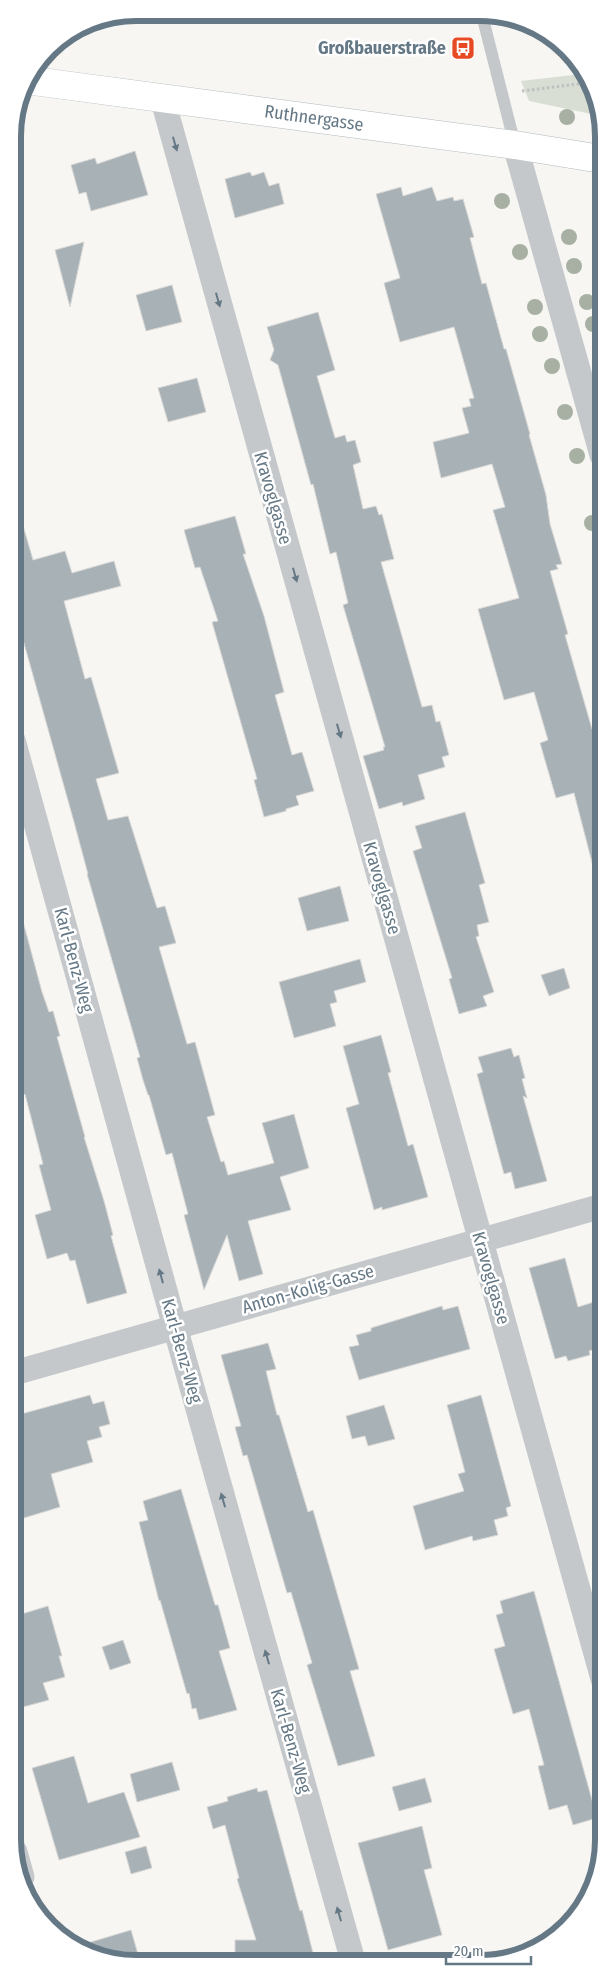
<svg xmlns="http://www.w3.org/2000/svg" width="616" height="1976" viewBox="0 0 616 1976" font-family="'Fira Sans Condensed',sans-serif">
<style>
.green{fill:#d8ded4}
.building{fill:#a8b1b6;stroke:#d8d8d6}
.lines{fill:none;stroke-linecap:round;stroke-linejoin:round}
.secondary-casing{stroke:#b4babe;stroke-width:29}
.path{stroke:#bec0c2;stroke-width:3;stroke-dasharray:2.5 2.5;stroke-linecap:butt}
.lane{stroke:#c4c8cb;stroke-width:12}
.street{stroke:#c4c8cb;stroke-width:25}
.secondary{stroke:#fff;stroke-width:28}
.tree{fill:#a7b0a2}
.oneway{fill:#657885}
.labels{text-anchor:middle;dominant-baseline:central;stroke-width:5;stroke-linejoin:round;paint-order:stroke}
.poi-label{font-size:18px;font-weight:bold;fill:#657885;stroke:#fff;text-anchor:end}
.street-label{font-size:18px;fill:#657885;stroke:#fff}
.rim{fill:none;stroke:#657885;stroke-width:6}
</style>
<rect width="100%" height="100%" fill="#f7f6f3"/>
<path class="green" d="M 581,74 L 601,112 L 601,116 L 529,101 L 521,81 Z"/>
<g class="building">
<path d="M 135,151 L 148,195 L 91,211 L 86,192 L 79,194 L 71,165 L 95,158 L 97,164 Z"/>
<path d="M 250,172 L 252,176 L 264,172 L 269,186 L 279,183 L 284,204 L 235,218 L 225,179 Z"/>
<path d="M 401,187 L 403,196 L 432,187 L 437,201 L 453,197 L 454,201 L 463,199 L 474,237 L 470,238 L 482,284 L 486,283 L 504,349 L 506,349 L 530,434 L 529,435 L 546,495 L 550,524 L 562,564 L 556,565 L 558,569 L 550,571 L 568,634 L 565,635 L 592,729 L 597,727 L 602,745 L 602,869 L 594,870 L 574,793 L 556,798 L 540,743 L 548,740 L 534,692 L 504,700 L 478,609 L 519,598 L 493,510 L 505,507 L 492,464 L 441,478 L 433,442 L 469,433 L 462,408 L 471,406 L 469,399 L 474,398 L 454,327 L 400,342 L 384,283 L 400,278 L 376,194 Z"/>
<path d="M 84,242 L 70,307 L 55,250 Z"/>
<path d="M 172,285 L 182,322 L 146,331 L 136,295 Z"/>
<path d="M 318,312 L 335,370 L 317,376 L 335,438 L 345,435 L 347,442 L 355,440 L 361,462 L 353,465 L 363,509 L 376,506 L 379,515 L 382,514 L 394,559 L 381,562 L 422,707 L 432,705 L 436,722 L 440,721 L 449,755 L 442,757 L 445,767 L 418,775 L 425,799 L 403,806 L 402,802 L 379,809 L 363,756 L 384,750 L 383,747 L 385,747 L 343,605 L 348,603 L 336,552 L 330,554 L 313,484 L 311,485 L 278,365 L 270,360 L 274,350 L 267,327 Z"/>
<path d="M 197,378 L 206,412 L 168,422 L 158,388 Z"/>
<path d="M 20,515 L 33,560 L 65,551 L 72,573 L 114,561 L 121,586 L 64,601 L 85,679 L 91,677 L 119,773 L 96,779 L 108,820 L 128,816 L 157,908 L 165,906 L 176,943 L 159,947 L 187,1044 L 195,1042 L 215,1115 L 207,1117 L 221,1162 L 224,1161 L 228,1175 L 274,1163 L 262,1123 L 294,1114 L 309,1168 L 280,1177 L 291,1210 L 248,1221 L 263,1274 L 239,1281 L 227,1235 L 204,1290 L 184,1215 L 188,1214 L 172,1153 L 166,1155 L 149,1095 L 148,1095 L 143,1080 L 137,1058 L 140,1057 L 87,874 L 88,874 L 74,822 L 13,604 L 13,516 Z"/>
<path d="M 235,516 L 246,554 L 243,554 L 264,616 L 284,692 L 275,695 L 292,755 L 302,752 L 314,791 L 296,796 L 299,805 L 286,809 L 286,811 L 264,817 L 254,780 L 257,779 L 212,622 L 218,621 L 200,567 L 195,568 L 184,530 Z"/>
<path d="M 465,812 L 485,883 L 479,885 L 489,922 L 477,925 L 479,936 L 476,937 L 494,992 L 483,996 L 487,1006 L 459,1014 L 449,979 L 452,978 L 413,851 L 422,848 L 415,826 Z"/>
<path d="M 340,886 L 349,921 L 307,931 L 298,898 Z"/>
<path d="M 21,914 L 42,992 L 49,1012 L 53,1011 L 60,1036 L 57,1037 L 85,1137 L 84,1137 L 104,1201 L 113,1235 L 111,1236 L 127,1293 L 87,1304 L 75,1260 L 70,1261 L 67,1253 L 47,1259 L 35,1215 L 51,1210 L 39,1165 L 43,1164 L 25,1094 L 24,1095 L 14,1060 L 14,915 Z"/>
<path d="M 360,959 L 366,982 L 334,991 L 337,1002 L 330,1004 L 336,1026 L 294,1038 L 279,982 Z"/>
<path d="M 564,968 L 570,988 L 549,996 L 541,975 Z"/>
<path d="M 381,1035 L 391,1072 L 388,1073 L 408,1146 L 413,1144 L 428,1197 L 382,1210 L 382,1207 L 374,1210 L 346,1108 L 359,1104 L 343,1046 Z"/>
<path d="M 511,1048 L 514,1057 L 519,1055 L 525,1078 L 522,1079 L 527,1098 L 523,1096 L 547,1181 L 515,1189 L 511,1172 L 504,1174 L 477,1074 L 483,1072 L 478,1057 Z"/>
<path d="M 565,1258 L 578,1307 L 597,1301 L 603,1322 L 603,1347 L 589,1351 L 590,1355 L 568,1361 L 566,1356 L 555,1359 L 529,1268 Z"/>
<path d="M 442,1306 L 443,1310 L 458,1306 L 470,1349 L 359,1380 L 349,1347 L 359,1345 L 356,1335 L 371,1331 L 371,1328 Z"/>
<path d="M 268,1343 L 276,1369 L 266,1371 L 277,1415 L 279,1415 L 308,1512 L 313,1510 L 359,1669 L 350,1671 L 375,1756 L 338,1766 L 307,1665 L 312,1663 L 291,1592 L 287,1593 L 247,1455 L 243,1456 L 235,1427 L 241,1426 L 221,1355 Z"/>
<path d="M 90,1395 L 93,1404 L 104,1401 L 110,1424 L 99,1427 L 102,1437 L 87,1441 L 93,1462 L 51,1474 L 60,1507 L 14,1521 L 14,1416 Z"/>
<path d="M 481,1395 L 511,1506 L 506,1508 L 508,1516 L 494,1520 L 498,1535 L 473,1541 L 472,1536 L 425,1550 L 413,1506 L 464,1491 L 458,1474 L 465,1472 L 447,1405 Z"/>
<path d="M 384,1405 L 395,1439 L 368,1446 L 365,1436 L 352,1439 L 346,1416 Z"/>
<path d="M 181,1489 L 215,1605 L 218,1605 L 230,1648 L 219,1651 L 237,1710 L 199,1720 L 196,1708 L 192,1709 L 189,1693 L 187,1694 L 160,1600 L 159,1601 L 139,1522 L 148,1520 L 143,1501 Z"/>
<path d="M 534,1591 L 597,1818 L 573,1825 L 567,1805 L 549,1810 L 538,1766 L 544,1765 L 529,1709 L 513,1714 L 494,1649 L 505,1646 L 496,1615 L 503,1613 L 500,1601 Z"/>
<path d="M 48,1606 L 62,1656 L 59,1656 L 65,1677 L 43,1683 L 49,1700 L 23,1707 L 18,1690 L 15,1691 L 15,1616 Z"/>
<path d="M 123,1640 L 131,1663 L 110,1670 L 102,1647 Z"/>
<path d="M 74,1756 L 88,1803 L 124,1792 L 140,1837 L 59,1860 L 32,1768 Z"/>
<path d="M 172,1762 L 180,1790 L 137,1802 L 130,1774 Z"/>
<path d="M 425,1778 L 432,1802 L 399,1811 L 392,1787 Z"/>
<path d="M 257,1788 L 258,1792 L 267,1790 L 300,1911 L 302,1910 L 313,1953 L 304,1956 L 305,1961 L 235,1961 L 235,1940 L 256,1940 L 237,1879 L 239,1878 L 225,1825 L 213,1829 L 207,1807 L 228,1801 L 227,1797 Z"/>
<path d="M 422,1826 L 432,1868 L 424,1870 L 442,1935 L 388,1950 L 358,1843 Z"/>
<path d="M 146,1846 L 152,1868 L 131,1874 L 125,1852 Z"/>
<path d="M 131,1930 L 140,1961 L 112,1961 L 81,1945 Z"/>
</g>
<g class="lines">
<g class="secondary-casing">
<path id="secondary" d="M 26,80 L 515,145 L 601,159"/>
</g>
<path class="path" d="M 522,91 L 586,83"/>
<path class="lane" d="M 482,15 L 515,145"/>
<g class="street">
<path d="M 162,97 L 603,1679"/>
<path d="M 515,145 L 602,455"/>
<path d="M 13,740 L 175,1327 L 353,1961"/>
<path d="M 14,1373 L 602,1206"/>
<path d="M 15,1852 L 22,1877"/>
</g>
<use href="#secondary" class="secondary"/>
</g>
<g class="tree">
<circle cx="567" cy="117" r="8"/>
<circle cx="502" cy="201" r="8"/>
<circle cx="569" cy="237" r="8"/>
<circle cx="520" cy="252" r="8"/>
<circle cx="574" cy="266" r="8"/>
<circle cx="587" cy="302" r="8"/>
<circle cx="535" cy="307" r="8"/>
<circle cx="593" cy="324" r="8"/>
<circle cx="540" cy="334" r="8"/>
<circle cx="552" cy="366" r="8"/>
<circle cx="565" cy="412" r="8"/>
<circle cx="577" cy="456" r="8"/>
<circle cx="592" cy="523" r="8"/>
</g>
<defs><path id="oneway-solid" d="M-6-.8H1V-3.2L6.5 0L1 3.2V.8H-6Z" transform="scale(1.25)"/></defs>
<g class="oneway">
<use href="#oneway-solid" transform="translate(175 144) rotate(74)"/>
<use href="#oneway-solid" transform="translate(218 300) rotate(74)"/>
<use href="#oneway-solid" transform="translate(295 575) rotate(74)"/>
<use href="#oneway-solid" transform="translate(339 731) rotate(74)"/>
<use href="#oneway-solid" transform="translate(161 1276) rotate(-105)"/>
<use href="#oneway-solid" transform="translate(223 1500) rotate(-106)"/>
<use href="#oneway-solid" transform="translate(267 1657) rotate(-106)"/>
<use href="#oneway-solid" transform="translate(339 1914) rotate(-106)"/>
</g>
<defs>
<g id="bus-square" transform="scale(1.25)"><rect x="-9" y="-9" width="18" height="18" rx="4" fill="#e74a23" stroke="#fff"/><path d="M-5-6H5V4H4V6H2V4H-2V6H-4V4H-5ZM-3.5-4V0h7V-4ZM-3.5 1.2v1.5H-2V1.2ZM2 1.2v1.5H3.5V1.2Z" fill="#fff"/></g>
</defs>
<g fill-rule="evenodd">
<use href="#bus-square" x="463" y="48"/>
</g>
<g class="labels">
<g class="poi-label">
<text x="446" y="48">Großbauerstraße</text>
</g>
<g class="street-label">
<text transform="translate(314 118) rotate(8)">Ruthnergasse</text>
<text transform="translate(273 498) rotate(74)">Kravoglgasse</text>
<text transform="translate(382 888) rotate(74)">Kravoglgasse</text>
<text transform="translate(74 960) rotate(75)">Karl-Benz-Weg</text>
<text transform="translate(491 1278) rotate(74)">Kravoglgasse</text>
<text transform="translate(308 1289) rotate(-16)">Anton-Kolig-Gasse</text>
<text transform="translate(182 1351) rotate(74)">Karl-Benz-Weg</text>
<text transform="translate(291 1741) rotate(74)">Karl-Benz-Weg</text>
</g>
</g>
<path d="M0 0H616V1976H0ZM136 21H480A115 115 0 0 1 595 136V1840A115 115 0 0 1 480 1955H136A115 115 0 0 1 21 1840V136A115 115 0 0 1 136 21Z" fill="#fff" fill-rule="evenodd"/>
<path class="rim" d="M136 21H480A115 115 0 0 1 595 136V1840A115 115 0 0 1 480 1955H136A115 115 0 0 1 21 1840V136A115 115 0 0 1 136 21Z"/>
<path d="M446 1956v8h85v-8" fill="none" stroke="#657885" stroke-width="2.5"/>
<text x="454" y="1956" font-size="15" fill="#657885" stroke="#ffffff" stroke-width="4" paint-order="stroke">20 m</text>
</svg>
